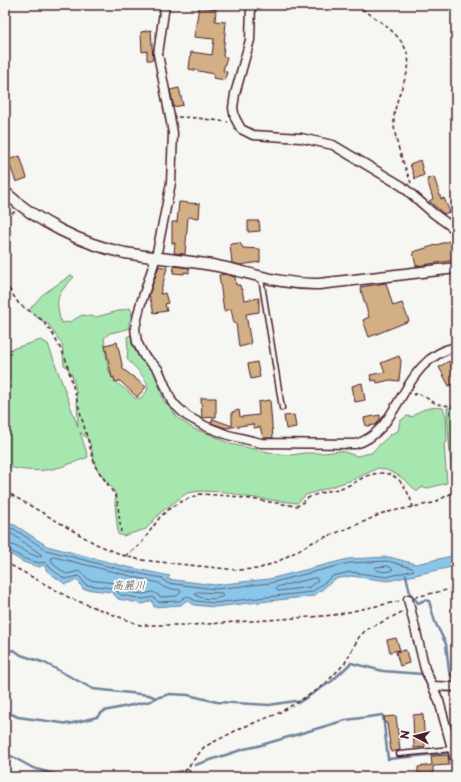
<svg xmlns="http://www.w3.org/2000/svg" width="461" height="782" viewBox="0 0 461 782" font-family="'Playpen Sans','Klee One',sans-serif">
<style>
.green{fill:#a6e7b0;stroke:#78836e}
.water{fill:#89c6e9;stroke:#70839d}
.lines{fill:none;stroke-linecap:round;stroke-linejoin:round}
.shore{stroke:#636277;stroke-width:1}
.stream{stroke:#70839d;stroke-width:2.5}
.building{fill:#d3af85;stroke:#4a1f2b}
.service-casing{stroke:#4a1f2b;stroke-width:7}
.minor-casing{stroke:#4a1f2b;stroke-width:11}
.tertiary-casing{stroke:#4a1f2b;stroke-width:13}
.path{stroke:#4a1f2b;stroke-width:1.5;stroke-dasharray:4 3;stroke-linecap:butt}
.service{stroke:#f6f6f2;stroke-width:4}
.minor{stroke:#f6f6f2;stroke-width:8}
.tertiary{stroke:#f6f6f2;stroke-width:10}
.labels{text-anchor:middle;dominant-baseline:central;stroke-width:4;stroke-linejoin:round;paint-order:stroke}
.water-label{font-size:11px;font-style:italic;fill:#5d5164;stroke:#f6f6f2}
</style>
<rect width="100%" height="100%" fill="#f6f6f2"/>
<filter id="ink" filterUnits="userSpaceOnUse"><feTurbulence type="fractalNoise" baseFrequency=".025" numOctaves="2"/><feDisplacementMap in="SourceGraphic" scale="8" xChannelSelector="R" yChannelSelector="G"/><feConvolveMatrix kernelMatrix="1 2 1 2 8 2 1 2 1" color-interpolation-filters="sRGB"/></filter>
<g filter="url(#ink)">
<g class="green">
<path d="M 71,275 L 74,277 C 56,296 55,297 61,323 L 70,322 L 82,315 L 96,317 L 130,308 L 132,312 L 128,329 L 110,333 L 104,338 C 106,349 106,374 115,381 C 122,388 129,390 134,398 L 141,398 C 142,396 146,393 147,391 C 151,380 133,366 127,359 L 128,349 L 127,337 L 131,335 L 132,344 L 138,356 L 155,373 L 164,401 L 170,408 L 179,419 L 194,429 L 212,435 L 230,444 L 278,454 L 292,455 L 305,453 L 324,453 L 341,451 L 357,456 L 371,453 L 391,434 L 398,431 L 400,421 L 407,416 L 413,417 C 417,409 435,406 443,408 L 446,416 L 447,442 L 444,444 L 447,483 L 428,488 L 422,487 L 418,491 C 412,488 411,485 406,481 C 398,474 388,470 378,468 L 355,479 L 306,495 L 297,503 L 247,497 L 226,492 L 201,491 L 187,493 L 161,512 L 146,529 L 123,536 L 118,534 L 115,503 L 116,496 L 113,489 L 96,468 L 89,440 L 80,432 L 88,457 C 55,470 41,475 5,466 L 5,351 L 41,340 L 48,344 L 78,427 C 77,411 79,375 64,365 L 62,344 L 48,324 L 39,319 L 29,310 L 42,295 Z"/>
<path d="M 447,408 L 456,408 L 456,470 L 451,471 Z"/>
</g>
<path class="water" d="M 5,524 L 15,525 L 47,546 L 127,567 L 170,576 L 167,579 L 215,585 L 269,579 L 348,559 L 389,557 L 416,564 L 456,555 L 456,566 L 388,581 L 351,576 L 335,579 L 314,596 L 214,607 L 194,605 L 187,600 L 181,605 L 154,607 L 152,600 L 144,604 L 118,599 L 112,592 L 83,589 L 78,580 L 65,584 L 47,571 L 44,565 L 39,567 L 23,562 L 5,551 Z"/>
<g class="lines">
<g class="shore">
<path d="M 5,528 L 14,529 L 46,550 L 126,571 L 162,578 L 167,583 L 215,589 L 270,583 L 349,563 L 388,561 L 412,568 L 414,570 L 387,577 L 350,572 L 333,576 L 312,592 L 214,603 L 196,601 L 187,596 L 179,601 L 158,602 L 153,597 L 143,599 L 121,595 L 113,588 L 86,585 L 79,576 L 65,579 L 50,568 L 46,562 L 39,563 L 25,559 L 5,548"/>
<path d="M 5,534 L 12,534 L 42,555 L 38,557 C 28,554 15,544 5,543"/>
<path d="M 54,557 L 159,583 L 165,588 L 180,590 L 181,592 L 177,596 L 161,597 L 153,592 L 143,594 L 123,591 L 115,583 L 89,580 L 80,571 L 66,574 L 54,565 L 51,559 Z"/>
<path d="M 376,567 L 388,566 L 393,569 C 389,573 379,572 375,569 Z"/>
<path d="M 316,578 L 318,581 L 310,587 L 278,591 L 276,589 L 277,587 Z"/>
<path d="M 197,592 L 222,593 L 223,596 C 217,600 200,600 195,594 Z"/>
</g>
<g class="stream">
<path d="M 406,575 L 410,593 L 418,603 L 425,600 L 429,601 L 435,622 L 446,644 L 449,671 L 456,686"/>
<path d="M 5,652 L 14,650 L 21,655 L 45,663 L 93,689 L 149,695 L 156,698 L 170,694 L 188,695 L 217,702 L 269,705 L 295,701"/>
<path d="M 443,691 L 456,691"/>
<path d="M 298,703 L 332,681 L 351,663 L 383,671 L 422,674 L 430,690"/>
<path d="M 5,711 L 18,717 L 69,724 L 97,717 L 104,711 L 151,701 L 156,698"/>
<path d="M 5,754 L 13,757 L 33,768 L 65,777"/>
<path d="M 195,765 L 244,749 L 258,746 L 346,720 L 383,715 L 388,759 L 447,753"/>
<path d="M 161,777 L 181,771"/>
</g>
</g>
<g class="building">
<path d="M 199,7 L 216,9 L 215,21 L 226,22 L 223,56 L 227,57 L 223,71 L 227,72 L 225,80 L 213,78 L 214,74 L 189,69 L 191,52 L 212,55 L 214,39 L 194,37 Z"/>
<path d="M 151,30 L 153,60 L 147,60 L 147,51 L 142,52 L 141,32 Z"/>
<path d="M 179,88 L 183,105 L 174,107 L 170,90 Z"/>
<path d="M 20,156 L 27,178 L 16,182 L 8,160 Z"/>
<path d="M 420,160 L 424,175 L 415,179 L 410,164 Z"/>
<path d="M 434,177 L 441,199 L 444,198 L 450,212 L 444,214 L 429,201 L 433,199 L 427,179 Z"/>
<path d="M 179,202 L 200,204 L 199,218 L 188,217 L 185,254 L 174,253 L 175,243 L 172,243 L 172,222 L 177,222 Z"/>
<path d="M 248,221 L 259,221 L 260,231 L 248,232 Z"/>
<path d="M 456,239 L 456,260 L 416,266 L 413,252 Z"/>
<path d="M 240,243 L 243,248 L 260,249 L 260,262 L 240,265 L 232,263 L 230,244 Z"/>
<path d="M 159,266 L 167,268 L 160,294 L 165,293 L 168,303 L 165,304 L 167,311 L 154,313 L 149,295 Z"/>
<path d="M 174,266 L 189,268 L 189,273 L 184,272 L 184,274 L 173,273 Z"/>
<path d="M 225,274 L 235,277 L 236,285 L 240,285 L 241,290 L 242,289 L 244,300 L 259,298 L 259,312 L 246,314 L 251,344 L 239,347 L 236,323 L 234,323 L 231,309 L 224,311 L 219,275 Z"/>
<path d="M 386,283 L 393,306 L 402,303 L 409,321 L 369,337 L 363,320 L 369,317 L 360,287 Z"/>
<path d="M 117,342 L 123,369 L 146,387 L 137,397 L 120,381 L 115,382 L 114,377 L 112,378 L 105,345 Z"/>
<path d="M 399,356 L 401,361 L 399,381 L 390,380 L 377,383 L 376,380 L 372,381 L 370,375 L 385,372 L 381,363 Z"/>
<path d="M 449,361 L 456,374 L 456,383 L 449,386 L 439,367 Z"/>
<path d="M 257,362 L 260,377 L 251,379 L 248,364 Z"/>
<path d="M 362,383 L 365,400 L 355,402 L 352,386 Z"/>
<path d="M 201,398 L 216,398 L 216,417 L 202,418 Z"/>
<path d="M 270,400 L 273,438 L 263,438 L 260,427 L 254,428 L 253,424 L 226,428 L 211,423 L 213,419 L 232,426 L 232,412 L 239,410 L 240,417 L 259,415 L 258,402 Z"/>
<path d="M 294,415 L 296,427 L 286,429 L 284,416 Z"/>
<path d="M 380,415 L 380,419 L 376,425 L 366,426 L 364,418 Z"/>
<path d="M 396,638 L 400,650 L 390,652 L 387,640 Z"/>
<path d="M 406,650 L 409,663 L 400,666 L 396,652 Z"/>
<path d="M 423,714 L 425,747 L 414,748 L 413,715 Z"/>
<path d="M 396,716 L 400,750 L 391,752 L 387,723 L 385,723 L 384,717 Z"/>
<path d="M 448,755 L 449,765 L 433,766 L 433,777 L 422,777 L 422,773 L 418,774 L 418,767 L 432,765 L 431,756 Z"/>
</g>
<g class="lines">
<g class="service-casing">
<g id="service">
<path d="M 261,278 L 282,408"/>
<path d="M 399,754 L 452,749"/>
<path d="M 187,772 L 189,777"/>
</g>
</g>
<g class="minor-casing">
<g id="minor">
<path d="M 165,5 L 158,54 L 173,133 L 171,183 L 156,257 L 140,306 L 135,328 L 137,342 L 144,356 L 158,369 L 172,402 L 187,416 L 205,426 L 228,435 L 261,443 L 355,444 C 402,432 400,359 456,347"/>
<path d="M 251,5 L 250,40 L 235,94 L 233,108 L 235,118 L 241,129 L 253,135 L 301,138 L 333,145 L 402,186 L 433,213 L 456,230"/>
<path d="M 408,599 L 425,669 L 439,701 L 456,763"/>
<path d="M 433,686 L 456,687"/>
</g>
</g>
<g class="tertiary-casing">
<path id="tertiary" d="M 5,192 C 37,222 82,244 125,253 C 154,258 183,260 212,265 C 250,272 279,285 319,284 L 456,268"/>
</g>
<g class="path">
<path d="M 356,5 C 378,20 417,41 407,73 C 402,89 393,106 394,124 C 395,143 404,164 411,183"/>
<path d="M 178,117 L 197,118 L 228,122"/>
<path d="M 5,216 L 15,212"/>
<path d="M 5,283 L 19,304 L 41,319 L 51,331 L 65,357 L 95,466 L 117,498 L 121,532"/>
<path d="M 413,395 L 418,393 L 437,404 L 456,407"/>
<path d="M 5,491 L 96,544 L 125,556 L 141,560 L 237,570 L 258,569 L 279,561 L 313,542 L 361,523 L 383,513 L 433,503 L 456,491"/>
<path d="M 125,556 L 140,545 L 160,517 L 169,509 L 178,503 L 200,494 L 231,496 L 296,506 C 302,505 303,501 308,498 C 319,492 332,491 344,487 C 352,485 359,479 367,476 C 394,466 406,483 413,507"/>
<path d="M 5,562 L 70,598 L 140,625 L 192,625 L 311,617 L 334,615 L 400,601"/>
<path d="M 415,597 L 456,588"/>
<path d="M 189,766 L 204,747 L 241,728 L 277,714 L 316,691 L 325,684 L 345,663 L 359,637 L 366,630 L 402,612"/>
</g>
<use href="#service" class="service"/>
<use href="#minor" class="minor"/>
<use href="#tertiary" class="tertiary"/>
</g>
</g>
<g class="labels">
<g class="water-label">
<text x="129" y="584">高麗川</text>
</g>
</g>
<rect width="461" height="782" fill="none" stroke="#f6f6f2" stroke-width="20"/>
<rect x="10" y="10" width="441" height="762" fill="none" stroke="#4a1f2b" stroke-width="1.5" filter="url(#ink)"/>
<g transform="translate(415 736) rotate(277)" stroke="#f6f6f2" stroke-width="3" paint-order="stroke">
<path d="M0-3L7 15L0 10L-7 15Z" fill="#4a1f2b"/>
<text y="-6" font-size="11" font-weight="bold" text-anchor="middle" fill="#4a1f2b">N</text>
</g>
</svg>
